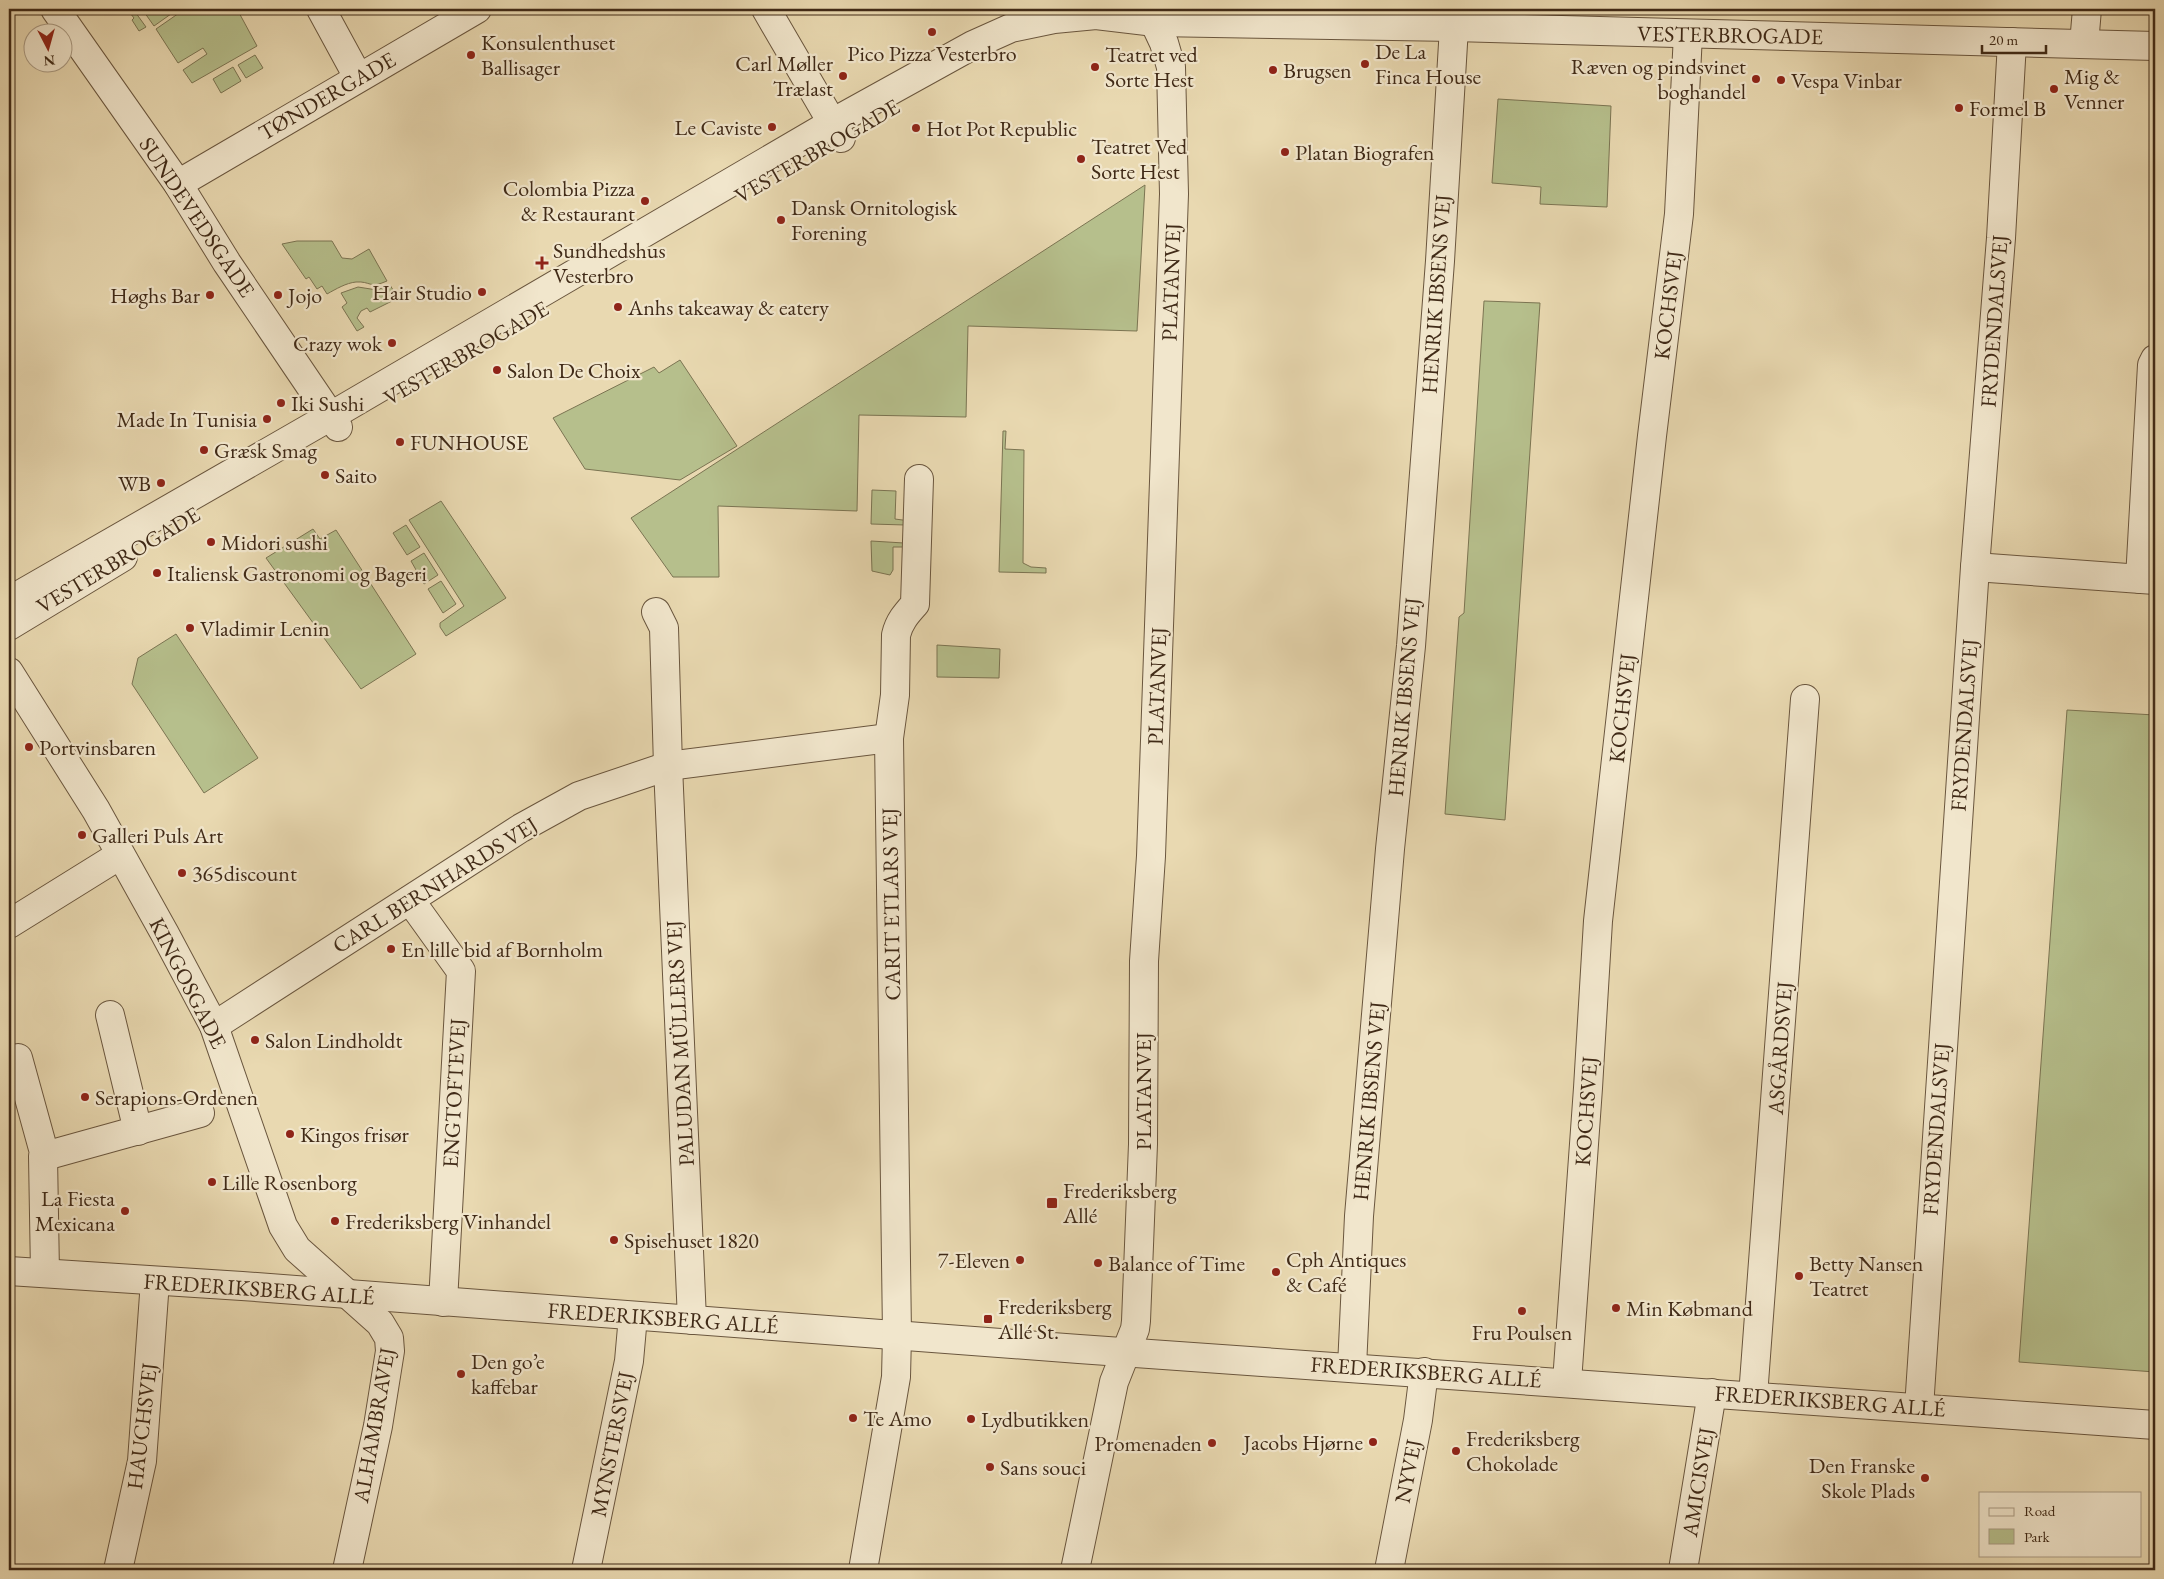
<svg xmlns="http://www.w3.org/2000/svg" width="2164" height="1579" viewBox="0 0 2164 1579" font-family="'EB Garamond',serif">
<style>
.green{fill:#b6bf8c;stroke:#7b7452}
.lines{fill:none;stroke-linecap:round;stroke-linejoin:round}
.minor-casing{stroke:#6a563e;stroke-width:30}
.minor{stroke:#f1e6cc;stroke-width:28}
.poi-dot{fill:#8f2418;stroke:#f1e6cc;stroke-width:2}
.labels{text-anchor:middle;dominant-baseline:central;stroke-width:4.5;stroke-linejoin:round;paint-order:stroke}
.street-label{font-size:22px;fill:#402a17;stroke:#f1e6cc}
.poi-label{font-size:22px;fill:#402a17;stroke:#f1e6cc;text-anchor:start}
</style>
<rect width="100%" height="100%" fill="#e9d9b1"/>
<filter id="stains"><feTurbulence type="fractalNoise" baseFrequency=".004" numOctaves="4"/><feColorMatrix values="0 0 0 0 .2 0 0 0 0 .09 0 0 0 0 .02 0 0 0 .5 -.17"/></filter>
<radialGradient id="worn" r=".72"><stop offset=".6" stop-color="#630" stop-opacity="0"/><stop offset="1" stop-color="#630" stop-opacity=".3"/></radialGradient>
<g class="green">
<path d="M 123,9 L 133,9 L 146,27 L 139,31 L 132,20 L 134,18 L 130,13 L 127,14 Z"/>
<path d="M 142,9 L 178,9 L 154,26 Z"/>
<path d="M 179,9 L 237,9 L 257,46 L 192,83 L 183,70 L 207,54 L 203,48 L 178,63 L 156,29 L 182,11 Z"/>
<path d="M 255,55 L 263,68 L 246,78 L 238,65 Z"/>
<path d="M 233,67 L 241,81 L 221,93 L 213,79 Z"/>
<path d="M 1498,99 L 1611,106 L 1607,207 L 1540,204 L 1541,187 L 1492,183 Z"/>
<path d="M 1145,185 L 1137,331 L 968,326 L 966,417 L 859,415 L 857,511 L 718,506 L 719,577 L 673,577 L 631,518 Z"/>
<path d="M 297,241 L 332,241 L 342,258 L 352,259 L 369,249 L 387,281 C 369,289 371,281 356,282 C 346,283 336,289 327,294 L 322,286 L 317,289 L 309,277 L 306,279 L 282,244 Z"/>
<path d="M 390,285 L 398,298 L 370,312 L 367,308 L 361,311 L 357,318 L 364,327 L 357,331 L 342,307 L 347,303 L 341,293 L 358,287 L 377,290 Z"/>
<path d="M 1484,301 L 1540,303 L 1505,820 L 1445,814 L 1459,617 L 1464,613 Z"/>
<path d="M 680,360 L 737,446 L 680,480 L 585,469 L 553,418 L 654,367 L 659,373 Z"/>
<path d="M 1003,431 L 1006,431 L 1005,449 L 1024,450 L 1023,563 L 1031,567 L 1046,568 L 1046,573 L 999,572 Z"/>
<path d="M 872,490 L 896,491 L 895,519 L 910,521 L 905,525 L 871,524 Z"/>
<path d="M 441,501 L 506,598 L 446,636 L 440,627 L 440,623 L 464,606 L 409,520 Z"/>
<path d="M 406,525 L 420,547 L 407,555 L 393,533 Z"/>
<path d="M 313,529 L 320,539 L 336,530 L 416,654 L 361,689 L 266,558 Z"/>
<path d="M 871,541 L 904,543 L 909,547 L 893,547 L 893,570 L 890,575 L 872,571 Z"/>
<path d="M 424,553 L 438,575 L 424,584 L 411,561 Z"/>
<path d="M 441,581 L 456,604 L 443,613 L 428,589 Z"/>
<path d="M 176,634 L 258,758 L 204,793 L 132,684 L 138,658 Z"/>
<path d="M 937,645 L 1000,649 L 999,678 L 937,677 Z"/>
<path d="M 2067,710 L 2155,715 L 2155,1372 L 2019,1362 Z"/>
</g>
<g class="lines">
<g class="minor-casing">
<g id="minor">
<path d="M 55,9 L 178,184 L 227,263 L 338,427"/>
<path d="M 321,9 L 358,77"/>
<path d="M 766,9 L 841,138"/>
<path d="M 2084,44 L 2087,9"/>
<path d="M 178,184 L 477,9"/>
<path d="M 1975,567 L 2155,580"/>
<path d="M 2140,579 L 2152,365 L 2155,359"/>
<path d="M 9,601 L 331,416 L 832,123 L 973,45 L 1011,28 L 1054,19 L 1096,15 L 1155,22 L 1454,27 L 2155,46"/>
<path d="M 656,612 L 664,628 L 668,766 L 692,1320"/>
<path d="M 9,626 L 123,557"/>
<path d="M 9,672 L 96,810 L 165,934 L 214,1026 L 283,1226 L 297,1249 L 380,1323 L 389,1338 L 390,1351 L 378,1426 L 347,1570"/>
<path d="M 410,900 L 461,971 L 443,1302"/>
<path d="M 9,924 L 120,855"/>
<path d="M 110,1015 L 138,1131"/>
<path d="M 214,1026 L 521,828 L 579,796 L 668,766 L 889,738"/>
<path d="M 18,1058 L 45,1156 L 43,1156 L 45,1273"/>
<path d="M 45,1156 L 200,1113"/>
<path d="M 9,1271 L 242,1286 L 1079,1349 L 2155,1425"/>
<path d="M 1352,1367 L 1359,1216 L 1390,849 L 1411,646 L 1440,261 L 1454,27"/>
<path d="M 1567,1382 L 1588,1088 L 1598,921 L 1652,436 L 1679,214 L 1688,34"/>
<path d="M 1753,1396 L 1805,699"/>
<path d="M 1919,1408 L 1975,567 L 2001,238 L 2012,42"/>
<path d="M 118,1570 L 142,1461 L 155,1281"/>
<path d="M 586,1570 L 629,1361 L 633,1316"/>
<path d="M 863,1570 L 896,1377 L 897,1335 L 889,738 L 895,695 L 896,635 C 899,622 906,614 915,604 L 919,479"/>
<path d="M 1075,1570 L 1114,1382 L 1135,1329 L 1136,1321 L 1143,1144 L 1144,961 L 1151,856 L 1174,194 L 1171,67 L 1164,43 L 1148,9"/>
<path d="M 1389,1570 L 1418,1420 L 1424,1372"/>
<path d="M 1683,1570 L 1712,1393"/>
</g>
</g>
<use href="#minor" class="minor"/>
</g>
<g class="poi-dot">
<circle cx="932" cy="32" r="5"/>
<circle cx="471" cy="55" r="5"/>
<circle cx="1365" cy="64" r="5"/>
<circle cx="1095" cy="67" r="5"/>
<circle cx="1273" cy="70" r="5"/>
<circle cx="843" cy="76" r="5"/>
<circle cx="1756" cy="79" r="5"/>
<circle cx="1781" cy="80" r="5"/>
<circle cx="2054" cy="89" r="5"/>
<circle cx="1959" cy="108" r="5"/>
<circle cx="772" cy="127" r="5"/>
<circle cx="916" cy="128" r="5"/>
<circle cx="1285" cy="152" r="5"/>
<circle cx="1081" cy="159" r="5"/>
<circle cx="645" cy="201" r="5"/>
<circle cx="781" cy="220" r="5"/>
<path d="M539.5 255.5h5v5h5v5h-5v5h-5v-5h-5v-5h5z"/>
<circle cx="482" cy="292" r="5"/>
<circle cx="210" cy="295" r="5"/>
<circle cx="278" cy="295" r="5"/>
<circle cx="618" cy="307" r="5"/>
<circle cx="392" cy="343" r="5"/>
<circle cx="497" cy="370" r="5"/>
<circle cx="281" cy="403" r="5"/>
<circle cx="267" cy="419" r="5"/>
<circle cx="400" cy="442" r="5"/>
<circle cx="204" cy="450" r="5"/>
<circle cx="325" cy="475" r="5"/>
<circle cx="161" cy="483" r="5"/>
<circle cx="211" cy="542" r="5"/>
<circle cx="157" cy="573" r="5"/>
<circle cx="190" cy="628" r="5"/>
<circle cx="29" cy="747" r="5"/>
<circle cx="82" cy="835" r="5"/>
<circle cx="182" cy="873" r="5"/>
<circle cx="391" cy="949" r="5"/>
<circle cx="255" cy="1040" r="5"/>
<circle cx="85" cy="1097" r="5"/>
<circle cx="290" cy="1134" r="5"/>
<circle cx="212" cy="1182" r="5"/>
<rect x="1046" y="1197" width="12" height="12" rx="2.5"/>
<circle cx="125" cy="1211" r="5"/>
<circle cx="335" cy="1221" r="5"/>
<circle cx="614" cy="1240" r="5"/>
<circle cx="1020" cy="1260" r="5"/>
<circle cx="1098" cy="1263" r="5"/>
<circle cx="1276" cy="1272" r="5"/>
<circle cx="1799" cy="1276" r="5"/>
<circle cx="1616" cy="1308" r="5"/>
<circle cx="1522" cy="1311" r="5"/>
<rect x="983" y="1314" width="10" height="10" rx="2.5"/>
<circle cx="461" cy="1374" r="5"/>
<circle cx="853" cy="1418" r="5"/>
<circle cx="971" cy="1419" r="5"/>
<circle cx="1373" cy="1442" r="5"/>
<circle cx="1212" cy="1443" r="5"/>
<circle cx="1456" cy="1451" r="5"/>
<circle cx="990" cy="1467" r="5"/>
<circle cx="1925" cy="1478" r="5"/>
</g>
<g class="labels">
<g class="street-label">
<text transform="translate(1730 35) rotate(1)">VESTERBROGADE</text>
<text transform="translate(327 96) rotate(-30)">TØNDERGADE</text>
<text transform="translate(817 151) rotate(-30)">VESTERBROGADE</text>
<text transform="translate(197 217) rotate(56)">SUNDEVEDSGADE</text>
<text transform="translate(1171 282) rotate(-88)">PLATANVEJ</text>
<text transform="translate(1436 294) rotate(-86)">HENRIK IBSENS VEJ</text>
<text transform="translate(1668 305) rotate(-83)">KOCHSVEJ</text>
<text transform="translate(1994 321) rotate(-86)">FRYDENDALSVEJ</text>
<text transform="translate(466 353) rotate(-30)">VESTERBROGADE</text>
<text transform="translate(118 560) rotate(-31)">VESTERBROGADE</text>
<text transform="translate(1157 686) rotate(-88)">PLATANVEJ</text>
<text transform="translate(1404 697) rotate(-85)">HENRIK IBSENS VEJ</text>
<text transform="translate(1622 708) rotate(-84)">KOCHSVEJ</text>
<text transform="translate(1964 725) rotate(-86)">FRYDENDALSVEJ</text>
<text transform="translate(435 885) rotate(-32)">CARL BERNHARDS VEJ</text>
<text transform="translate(891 904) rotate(-91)">CARIT ETLARS VEJ</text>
<text transform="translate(188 983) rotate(63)">KINGOSGADE</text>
<text transform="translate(680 1043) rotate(-93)">PALUDAN MÜLLERS VEJ</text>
<text transform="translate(1780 1048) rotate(-86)">ASGÅRDSVEJ</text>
<text transform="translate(1143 1091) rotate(-90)">PLATANVEJ</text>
<text transform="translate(454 1093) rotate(-87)">ENGTOFTEVEJ</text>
<text transform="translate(1369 1101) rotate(-85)">HENRIK IBSENS VEJ</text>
<text transform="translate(1586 1111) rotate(-86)">KOCHSVEJ</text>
<text transform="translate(1936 1129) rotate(-86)">FRYDENDALSVEJ</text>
<text transform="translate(259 1289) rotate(4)">FREDERIKSBERG ALLÉ</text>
<text transform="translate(663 1318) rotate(4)">FREDERIKSBERG ALLÉ</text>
<text transform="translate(1426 1372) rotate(4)">FREDERIKSBERG ALLÉ</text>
<text transform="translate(1830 1401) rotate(4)">FREDERIKSBERG ALLÉ</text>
<text transform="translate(374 1425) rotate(-80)">ALHAMBRAVEJ</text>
<text transform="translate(142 1426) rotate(-83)">HAUCHSVEJ</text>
<text transform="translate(612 1444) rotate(-79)">MYNSTERSVEJ</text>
<text transform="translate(1408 1471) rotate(-79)">NYVEJ</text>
<text transform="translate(1698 1482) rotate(-81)">AMICISVEJ</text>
</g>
<g class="poi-label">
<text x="481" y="42">Konsulenthuset<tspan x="481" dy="25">Ballisager</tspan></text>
<text x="1375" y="51">De La<tspan x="1375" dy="25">Finca House</tspan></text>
<text x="932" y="53" text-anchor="middle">Pico Pizza Vesterbro</text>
<text x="1105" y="54">Teatret ved<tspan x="1105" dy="25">Sorte Hest</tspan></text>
<text x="833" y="63" text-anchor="end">Carl Møller<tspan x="833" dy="25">Trælast</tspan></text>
<text x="1746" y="66" text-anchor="end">Ræven og pindsvinet<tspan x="1746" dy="25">boghandel</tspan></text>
<text x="1283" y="70">Brugsen</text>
<text x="2064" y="76">Mig &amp;<tspan x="2064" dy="25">Venner</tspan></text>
<text x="1791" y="80">Vespa Vinbar</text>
<text x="1969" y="108">Formel B</text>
<text x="762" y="127" text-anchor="end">Le Caviste</text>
<text x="926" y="128">Hot Pot Republic</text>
<text x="1091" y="146">Teatret Ved<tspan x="1091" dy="25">Sorte Hest</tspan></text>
<text x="1295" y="152">Platan Biografen</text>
<text x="635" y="188" text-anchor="end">Colombia Pizza<tspan x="635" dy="25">&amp; Restaurant</tspan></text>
<text x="791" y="207">Dansk Ornitologisk<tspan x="791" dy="25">Forening</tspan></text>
<text x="553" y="250">Sundhedshus<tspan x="553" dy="25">Vesterbro</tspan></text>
<text x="472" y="292" text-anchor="end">Hair Studio</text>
<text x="200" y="295" text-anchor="end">Høghs Bar</text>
<text x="288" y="295">Jojo</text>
<text x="628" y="307">Anhs takeaway &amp; eatery</text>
<text x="382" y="343" text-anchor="end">Crazy wok</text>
<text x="507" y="370">Salon De Choix</text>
<text x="291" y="403">Iki Sushi</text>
<text x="257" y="419" text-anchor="end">Made In Tunisia</text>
<text x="410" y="442">FUNHOUSE</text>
<text x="214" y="450">Græsk Smag</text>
<text x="335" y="475">Saito</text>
<text x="151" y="483" text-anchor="end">WB</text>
<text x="221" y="542">Midori sushi</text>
<text x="167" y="573">Italiensk Gastronomi og Bageri</text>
<text x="200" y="628">Vladimir Lenin</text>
<text x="39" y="747">Portvinsbaren</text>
<text x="92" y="835">Galleri Puls Art</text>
<text x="192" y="873">365discount</text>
<text x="401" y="949">En lille bid af Bornholm</text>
<text x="265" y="1040">Salon Lindholdt</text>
<text x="95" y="1097">Serapions-Ordenen</text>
<text x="300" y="1134">Kingos frisør</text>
<text x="222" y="1182">Lille Rosenborg</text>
<text x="1063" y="1190">Frederiksberg<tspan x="1063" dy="25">Allé</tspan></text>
<text x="115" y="1198" text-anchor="end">La Fiesta<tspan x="115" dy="25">Mexicana</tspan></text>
<text x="345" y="1221">Frederiksberg Vinhandel</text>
<text x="624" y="1240">Spisehuset 1820</text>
<text x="1286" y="1259">Cph Antiques<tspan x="1286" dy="25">&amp; Café</tspan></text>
<text x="1010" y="1260" text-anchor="end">7-Eleven</text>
<text x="1108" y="1263">Balance of Time</text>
<text x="1809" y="1263">Betty Nansen<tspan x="1809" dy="25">Teatret</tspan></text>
<text x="998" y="1306">Frederiksberg<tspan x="998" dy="25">Allé St.</tspan></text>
<text x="1626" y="1308">Min Købmand</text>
<text x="1522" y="1332" text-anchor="middle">Fru Poulsen</text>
<text x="471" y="1361">Den go’e<tspan x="471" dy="25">kaffebar</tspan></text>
<text x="863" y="1418">Te Amo</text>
<text x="981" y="1419">Lydbutikken</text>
<text x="1466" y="1438">Frederiksberg<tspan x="1466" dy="25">Chokolade</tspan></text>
<text x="1363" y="1442" text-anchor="end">Jacobs Hjørne</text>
<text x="1202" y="1443" text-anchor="end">Promenaden</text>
<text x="1915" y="1465" text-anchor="end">Den Franske<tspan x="1915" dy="25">Skole Plads</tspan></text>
<text x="1000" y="1467">Sans souci</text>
</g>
</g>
<rect width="2164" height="1579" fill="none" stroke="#e9d9b1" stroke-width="30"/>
<rect x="10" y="10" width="2144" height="1559" fill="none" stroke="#402a17" stroke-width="2.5"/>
<rect x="15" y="15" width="2134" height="1549" fill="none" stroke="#402a17"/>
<rect x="1979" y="1492" width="162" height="65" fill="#f1e6cc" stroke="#aa9b84"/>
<rect x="1989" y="1508" width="25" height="8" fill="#f1e6cc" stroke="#aa9b84"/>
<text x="2024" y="1516" font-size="15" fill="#402a17">Road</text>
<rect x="1989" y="1529" width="25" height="15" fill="#b6bf8c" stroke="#aa9b84"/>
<text x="2024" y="1542" font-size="15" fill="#402a17">Park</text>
<g transform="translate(48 48) rotate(174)"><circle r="24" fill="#f1e6cc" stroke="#aa9b84"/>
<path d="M0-4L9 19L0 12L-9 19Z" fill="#8f2418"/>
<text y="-8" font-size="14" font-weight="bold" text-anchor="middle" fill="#402a17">N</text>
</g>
<path d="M1982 45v8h64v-8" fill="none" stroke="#402a17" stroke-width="2.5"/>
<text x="1989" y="45" font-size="15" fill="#402a17" stroke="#f1e6cc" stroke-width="4" paint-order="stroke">20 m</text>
<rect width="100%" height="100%" filter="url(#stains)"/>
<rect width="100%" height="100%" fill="url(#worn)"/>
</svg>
